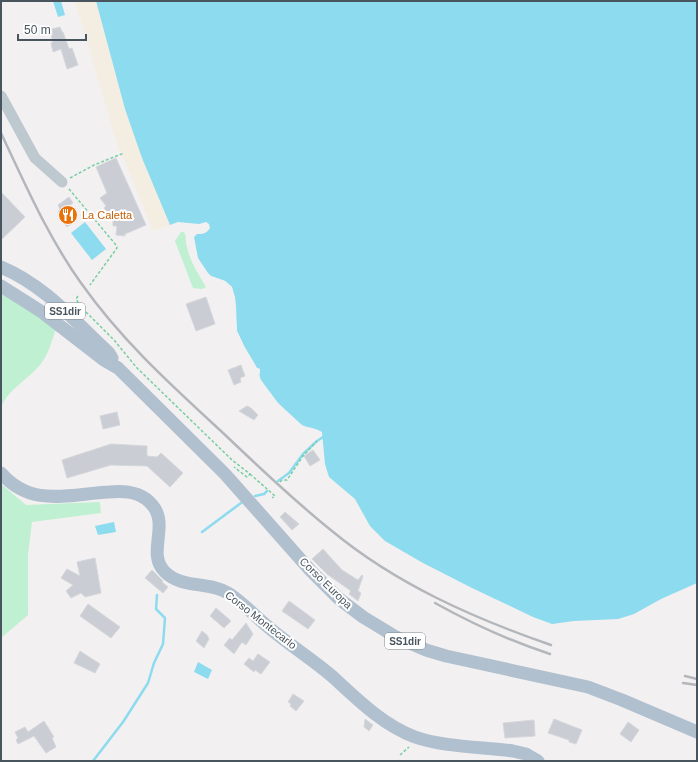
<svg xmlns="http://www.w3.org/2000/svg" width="698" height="762" viewBox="0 0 698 762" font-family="Helvetica,sans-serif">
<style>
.green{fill:#bff0d1}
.sand{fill:#f4eee2}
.water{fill:#8cdbee}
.pier{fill:#f3f0f1}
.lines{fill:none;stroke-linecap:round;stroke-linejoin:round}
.stream{stroke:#8cdbee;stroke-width:2.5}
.building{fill:#cacdd3;stroke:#d4d7dc}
.path{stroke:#76cfa2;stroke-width:1.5;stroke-dasharray:3 2;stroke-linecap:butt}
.minor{stroke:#bec8cf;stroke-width:11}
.major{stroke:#b0c0cf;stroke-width:13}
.rail{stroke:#b3b6bb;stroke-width:2.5}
.labels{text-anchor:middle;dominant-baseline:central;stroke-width:4;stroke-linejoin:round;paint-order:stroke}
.shield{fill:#fff;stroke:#7f878e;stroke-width:1}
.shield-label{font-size:10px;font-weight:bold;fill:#48545e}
.food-label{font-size:11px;fill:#c56008;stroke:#fff;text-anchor:start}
.street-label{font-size:11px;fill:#48545e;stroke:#fff}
</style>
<rect width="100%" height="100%" fill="#f3f0f1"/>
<g class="green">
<path d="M 181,232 L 184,232 C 187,237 185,242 187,247 C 190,262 199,275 206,287 L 202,289 L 193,288 L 175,241 Z"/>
<path d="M 1,290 L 56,328 C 52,341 48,356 39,366 C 26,381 9,389 1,407 Z"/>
<path d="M 1,484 L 26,505 L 100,502 L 101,513 L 32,522 L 28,555 L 28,615 L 1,638 Z"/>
</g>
<path class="sand" d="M 75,1 L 96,1 L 125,109 L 142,158 L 170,225 L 153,231 L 121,152 L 119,151 Z"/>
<g class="water">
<path d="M 53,1 L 61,1 L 65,15 L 58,17 Z"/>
<path d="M 96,1 L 697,1 L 697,583 L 661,599 L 634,614 L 618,619 L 574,621 L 552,624 L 533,617 L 472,588 L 423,563 L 385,541 L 370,526 L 355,499 L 329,477 L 325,464 L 322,432 C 314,427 308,428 302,425 C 291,419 264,389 260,379 C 259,375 260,373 260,369 L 257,368 L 244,346 L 237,331 L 232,287 L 225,281 L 211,276 L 208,273 L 198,258 L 194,237 L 197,234 C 203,234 206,234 210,228 L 209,224 L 206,222 L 199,224 L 178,222 L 170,225 L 142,158 L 125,109 Z"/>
<path d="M 85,222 L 106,249 L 92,260 L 71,233 Z"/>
<path d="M 114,522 L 116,532 L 98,535 L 95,526 Z"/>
<path d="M 198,662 L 212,670 L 208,679 L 194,672 Z"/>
</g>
<path class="pier" d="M 211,276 L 225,281 L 232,287 L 235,297 L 236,306 L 237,331 L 244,346 L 257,368 L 260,369 L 259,375 L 261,380 L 278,403 L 303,426 L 300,426 L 290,418 L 276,404 L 259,381 L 257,375 L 258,370 L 255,369 L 242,347 L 235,332 L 234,306 L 230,289 L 224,282 L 210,278 Z"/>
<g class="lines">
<g class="stream">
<path d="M 278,481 L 289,473 L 303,454 L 317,441 L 323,437"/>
<path d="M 255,496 L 264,494 L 267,491"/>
<path d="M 202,532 L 241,503"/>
<path d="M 93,761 L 123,722 L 148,683 L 154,663 L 163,644 L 165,618 L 156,609 L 157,595"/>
</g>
</g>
<g class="building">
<path d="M 60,27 L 62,32 L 63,32 L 69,49 L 72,48 L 78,65 L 67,69 L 61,49 L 53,52 L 51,43 L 53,42 L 51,35 L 53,35 L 52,29 Z"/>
<path d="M 116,158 L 146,225 L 125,234 L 125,236 L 116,235 L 117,226 L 113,226 L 113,220 L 104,208 L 106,206 L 100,198 L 107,193 L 96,167 Z"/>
<path d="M 1,192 L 25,217 L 1,240 Z"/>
<path d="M 69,197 L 73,203 L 66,208 L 75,221 L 67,227 L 59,216 L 60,215 L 58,211 L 60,209 L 58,205 Z"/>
<path d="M 206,297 L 215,324 L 196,331 L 186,304 Z"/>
<path d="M 241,365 L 245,376 L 240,378 L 241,382 L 234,385 L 228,370 Z"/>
<path d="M 247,406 L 251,408 L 258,415 L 254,420 L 239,411 Z"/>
<path d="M 117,412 L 120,425 L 103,429 L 100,416 Z"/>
<path d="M 111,444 L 147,446 L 147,456 L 157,457 L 161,453 L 183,473 L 170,487 L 147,466 L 111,465 L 67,478 L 62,460 Z"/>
<path d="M 313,450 L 320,460 L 310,466 L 304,456 Z"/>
<path d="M 285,512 L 299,524 L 292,530 L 280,517 Z"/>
<path d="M 323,549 L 342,570 L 358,580 L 362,575 L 363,576 L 358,591 L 361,593 L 358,601 L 349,594 L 351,591 L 327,574 L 312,559 Z"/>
<path d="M 95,558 L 101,593 L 85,597 L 81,593 L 71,598 L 66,591 L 73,585 L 61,578 L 67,569 L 80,576 L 77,562 Z"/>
<path d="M 152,570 L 163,581 L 162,582 L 168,587 L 163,593 L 145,578 Z"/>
<path d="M 289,601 L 315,620 L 308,629 L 282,611 Z"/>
<path d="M 88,604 L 120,627 L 111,638 L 80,616 Z"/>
<path d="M 216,608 L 231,621 L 224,628 L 210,616 Z"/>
<path d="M 246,623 L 253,634 L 246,645 L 242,642 L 234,654 L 224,645 L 230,638 L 232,640 Z"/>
<path d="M 202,631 L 207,635 L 209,639 L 204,648 L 196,641 Z"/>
<path d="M 80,651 L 100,664 L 95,673 L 74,663 Z"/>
<path d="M 258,654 L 270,662 L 261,674 L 255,670 L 254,672 L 244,664 L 249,658 L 253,661 Z"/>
<path d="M 293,694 L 304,701 L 296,711 L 290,706 L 291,704 L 288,702 Z"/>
<path d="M 365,719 L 373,725 L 369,731 L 364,727 Z"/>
<path d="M 554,719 L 582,730 L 576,744 L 569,742 L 569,740 L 548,733 Z"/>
<path d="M 534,720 L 535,736 L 505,738 L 503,723 Z"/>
<path d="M 44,721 L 54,737 L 52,738 L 56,747 L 46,753 L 34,736 L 18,744 L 16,740 L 18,738 L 15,732 L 25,727 L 28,732 Z"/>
<path d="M 628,722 L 639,730 L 631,742 L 620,734 Z"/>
</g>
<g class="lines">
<g class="path">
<path d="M 70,178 L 94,165 L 124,153"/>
<path d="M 69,189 L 116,245 L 117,248 L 90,285"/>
<path d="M 78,296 L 76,299 L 81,307 L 114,340 L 137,368 L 232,460 L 250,474 L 247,477 L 234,467"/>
<path d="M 250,474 L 275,496 L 272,498"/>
<path d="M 280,482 L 282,480 L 287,480 L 303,456 L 317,441"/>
<path d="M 400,755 L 409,747"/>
</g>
<path class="minor" d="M 1,96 L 30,149 L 35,158 L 62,182"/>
<g class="major">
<path d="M 1,267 C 46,286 74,321 109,353 L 112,358"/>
<path d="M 1,286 L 42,312 L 104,360 L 118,368 L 225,474 L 310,570 L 338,598 L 363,617 L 396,637 L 426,650 L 446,656 L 588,687 L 622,700 L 697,732"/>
<path d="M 1,473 C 31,508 69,494 109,492 C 122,491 135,491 146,499 C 175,521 144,551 165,572 C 182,589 208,581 228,593 C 242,602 254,615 267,626 C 288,644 312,659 333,677 C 358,700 383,725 415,737 C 443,747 484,747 513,751 L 526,754 L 538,761"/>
</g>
<g class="rail">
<path d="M 1,133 C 25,184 48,237 81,283 C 122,341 171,385 222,432 C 258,466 293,500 332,531 C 396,584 473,618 551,645"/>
<path d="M 435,603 C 471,623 510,641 550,654"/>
<path d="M 685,676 L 697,679"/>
<path d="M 683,683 L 697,685"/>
</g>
</g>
<defs>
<g id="restaurant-disc" transform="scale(1)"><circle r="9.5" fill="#e8710a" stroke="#fff"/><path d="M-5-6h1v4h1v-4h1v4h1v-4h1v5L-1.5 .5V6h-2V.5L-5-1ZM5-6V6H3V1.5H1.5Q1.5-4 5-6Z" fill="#fff"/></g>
</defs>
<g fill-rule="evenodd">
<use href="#restaurant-disc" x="68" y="215"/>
</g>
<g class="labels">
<g class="shield">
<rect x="45" y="303" width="40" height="16" rx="3"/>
<rect x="385" y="633" width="40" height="16" rx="3"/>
</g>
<g class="shield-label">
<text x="65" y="311">SS1dir</text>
<text x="405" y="641">SS1dir</text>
</g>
<g class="food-label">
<text x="82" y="215">La Caletta</text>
</g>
<g class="street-label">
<text transform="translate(326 583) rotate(44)">Corso Europa</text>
<text transform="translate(261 620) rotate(38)">Corso Montecarlo</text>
</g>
</g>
<rect width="698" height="762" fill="none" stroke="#48545e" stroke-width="4"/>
<path d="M18 34v6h68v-6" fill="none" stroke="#48545e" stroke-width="2"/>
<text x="24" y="34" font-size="12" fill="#48545e" stroke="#ffffff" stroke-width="3" paint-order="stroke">50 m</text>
</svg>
